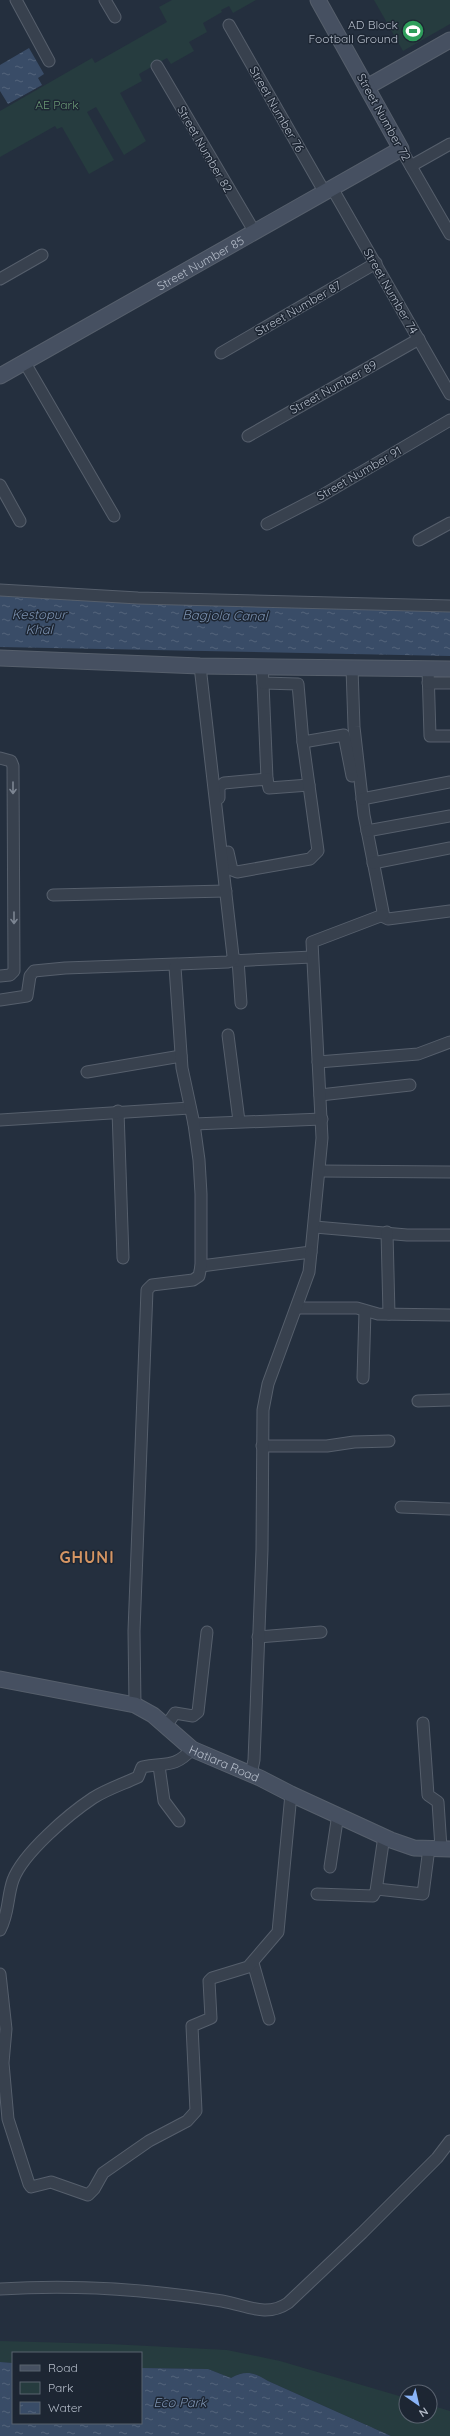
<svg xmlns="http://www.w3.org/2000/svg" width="450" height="2436" viewBox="0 0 450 2436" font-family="Quicksand,sans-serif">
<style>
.green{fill:#263c3f}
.water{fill:url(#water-ripples)}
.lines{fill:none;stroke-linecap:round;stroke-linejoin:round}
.street-casing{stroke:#565f6c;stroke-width:13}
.secondary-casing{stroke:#565f6c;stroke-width:17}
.street{stroke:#38414e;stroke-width:11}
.secondary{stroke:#465061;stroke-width:15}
.oneway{stroke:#7c8592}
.labels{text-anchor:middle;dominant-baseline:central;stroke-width:3;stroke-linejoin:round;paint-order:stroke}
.poi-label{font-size:12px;fill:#b4bcc9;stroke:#1d2633;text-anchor:end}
.park-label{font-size:12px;fill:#6b9a76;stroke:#1d2633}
.street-label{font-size:12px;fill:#b4bcc9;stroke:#1d2633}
.water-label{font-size:13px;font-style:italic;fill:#7c92b1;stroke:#1d2633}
.district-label{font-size:16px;font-weight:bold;letter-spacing:1px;fill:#d59563;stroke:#1d2633}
</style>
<defs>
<pattern id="water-ripples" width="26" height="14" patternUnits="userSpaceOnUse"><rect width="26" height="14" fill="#394c67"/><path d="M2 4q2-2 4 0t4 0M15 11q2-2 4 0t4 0" fill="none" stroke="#53647b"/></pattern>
</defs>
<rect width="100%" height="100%" fill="#242f3e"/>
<g class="green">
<path d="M 172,0 L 256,0 L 233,13 L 229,6 L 221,10 L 222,12 L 203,23 L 207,32 L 189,42 L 194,51 L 171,64 L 167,58 L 139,74 L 142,81 L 120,93 L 146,141 L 124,155 L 96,107 L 87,112 L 114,160 L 89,174 L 62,127 L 57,129 L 55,126 L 0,157 L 0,111 L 92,58 L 95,63 L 167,22 L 159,7 Z"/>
<path d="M 374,0 L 450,0 L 450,24 L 403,51 Z"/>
<path d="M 0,2341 L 109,2344 L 227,2350 L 280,2361 L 406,2398 L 406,2416 L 430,2416 L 430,2405 L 450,2411 L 450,2436 L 391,2436 L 268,2381 C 254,2372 245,2370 231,2378 L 208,2369 L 141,2368 L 141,2353 L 13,2353 L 13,2363 L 0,2362 Z"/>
</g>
<g class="water">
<path d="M 29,48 L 44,74 L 38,78 L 42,85 L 8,104 L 0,91 L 0,65 Z"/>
<path d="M 0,595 L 450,606 L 450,656 L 0,647 Z"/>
<path d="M 0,2362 L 13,2363 L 13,2423 L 141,2423 L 141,2368 L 208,2369 L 231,2378 C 245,2370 254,2372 268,2381 L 391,2436 L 0,2436 Z"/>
</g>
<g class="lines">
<g class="street-casing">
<g id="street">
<path d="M 16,0 L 49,61"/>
<path d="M 105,0 L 115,17"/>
<path d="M 229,25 L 325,193"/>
<path d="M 157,66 L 254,231"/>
<path d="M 401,149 L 450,234"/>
<path d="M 411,166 L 450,144"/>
<path d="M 332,188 L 450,394"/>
<path d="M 0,279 L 42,255"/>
<path d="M 221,353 L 376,263"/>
<path d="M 25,363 L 114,516"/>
<path d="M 248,436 L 419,339"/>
<path d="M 0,485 L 20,521"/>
<path d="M 267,524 L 321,496 L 450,420"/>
<path d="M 419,540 L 450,523"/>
<path d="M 0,590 L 138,598 L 450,606"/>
<path d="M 352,668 L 354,727 L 364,815 L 384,917 L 388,919 L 450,911"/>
<path d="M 428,669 L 430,736 L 450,736"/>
<path d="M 263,683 L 267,779"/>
<path d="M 428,683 L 450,683"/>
<path d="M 303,742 L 344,735 L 352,776"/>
<path d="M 0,758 L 11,761 L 13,766 L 14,971 L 10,975 L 0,976"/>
<path d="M 219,798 L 219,787 L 224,783 L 267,779 L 269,788 L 309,785"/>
<path d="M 362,799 L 450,782"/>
<path d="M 367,831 L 450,816"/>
<path d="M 228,852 L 232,870 L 237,872 L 310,859 L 318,851 L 303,742 L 298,684 L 263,683 L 262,666"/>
<path d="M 373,863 L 450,848"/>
<path d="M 53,895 L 226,891"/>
<path d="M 238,960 L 241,1003"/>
<path d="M 231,961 L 312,957"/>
<path d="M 0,1000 L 27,996 L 30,976 L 34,971 L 65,968 L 176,964"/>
<path d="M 228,1035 L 239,1121"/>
<path d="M 318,1062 L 418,1054 L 450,1042"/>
<path d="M 87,1072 L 181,1056"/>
<path d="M 320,1095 L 410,1085"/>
<path d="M 118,1111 L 123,1258"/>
<path d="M 0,1120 L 190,1108"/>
<path d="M 194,1124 L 322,1119"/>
<path d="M 320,1171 L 450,1172"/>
<path d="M 315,1227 L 407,1235 L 450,1235"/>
<path d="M 387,1232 L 389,1314"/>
<path d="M 201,1266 L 311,1252 L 322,1138 L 312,942 L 383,915"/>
<path d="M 297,1308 L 357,1308 L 378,1314 L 450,1315"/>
<path d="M 363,1378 L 365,1311"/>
<path d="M 418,1401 L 450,1400"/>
<path d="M 262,1446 L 327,1446 L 354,1442 L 389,1441"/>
<path d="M 401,1507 L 450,1509"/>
<path d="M 258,1637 L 321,1632"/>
<path d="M 135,1705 L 134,1631 L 147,1290 L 152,1285 L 193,1280 L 199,1276 L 201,1266 L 201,1194 L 199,1160 L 194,1124 L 182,1068 L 175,967 L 178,964 L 228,962 L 233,959 L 233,956 L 200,666"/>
<path d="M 423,1723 L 428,1795 L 438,1802 L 441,1848"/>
<path d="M 166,1726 L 175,1713 L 193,1716 L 198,1712 L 207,1632"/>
<path d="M 159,1766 L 164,1801 L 179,1821"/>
<path d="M 251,1774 L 254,1760 L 256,1710 L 262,1550 L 263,1410 L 268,1384 L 309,1272 L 311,1252"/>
<path d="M 330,1867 L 338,1814"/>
<path d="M 377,1889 L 423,1894 L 429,1848"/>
<path d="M 317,1894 L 373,1896 L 376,1891 L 384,1836"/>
<path d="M 0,1930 C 9,1914 7,1897 13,1880 C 23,1853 69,1814 93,1798 C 107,1789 123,1784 138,1777 L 142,1767 C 165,1762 174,1769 192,1749"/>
<path d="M 253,1963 L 269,2019"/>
<path d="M 0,1974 L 6,2029 L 3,2063 L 8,2119 L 29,2184 L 31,2187 L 51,2182 L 88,2195 L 94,2189 L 103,2173 L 149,2141 L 187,2121 L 196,2111 L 192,2026 L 211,2018 L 209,1981 L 212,1978 L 248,1967 L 278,1932 L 291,1794"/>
<path d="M 0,2289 C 75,2284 147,2289 222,2301 C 246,2305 266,2318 288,2303 L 362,2233 L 437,2158 L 450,2141"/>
</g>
</g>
<g class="secondary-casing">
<g id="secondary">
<path d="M 367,87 L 450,40"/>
<path id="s1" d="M 0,376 L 401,149 L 318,0"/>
<path d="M 0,658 L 200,666 L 450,669"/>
<path id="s2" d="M 0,1679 L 135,1705 L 153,1715 L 192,1749 L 260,1778 L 291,1794 L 391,1840 L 414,1848 L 450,1849"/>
</g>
</g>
<use href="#street" class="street"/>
<use href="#secondary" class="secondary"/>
</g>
<defs><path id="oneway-shaft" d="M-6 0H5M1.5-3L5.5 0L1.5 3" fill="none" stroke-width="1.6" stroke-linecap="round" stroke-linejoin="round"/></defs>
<g class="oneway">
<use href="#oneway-shaft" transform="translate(13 788) rotate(90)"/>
<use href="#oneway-shaft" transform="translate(14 918) rotate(90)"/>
</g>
<defs>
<g id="stadium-disc" transform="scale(1.15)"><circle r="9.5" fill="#2e9e5b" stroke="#1d2633"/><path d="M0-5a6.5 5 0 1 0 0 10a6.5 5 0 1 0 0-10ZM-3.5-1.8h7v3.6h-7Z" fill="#fff"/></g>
</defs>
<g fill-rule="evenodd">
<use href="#stadium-disc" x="413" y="31"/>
</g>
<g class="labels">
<g class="poi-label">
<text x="398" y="24">AD Block<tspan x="398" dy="14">Football Ground</tspan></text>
</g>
<g class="park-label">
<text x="57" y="104">AE Park</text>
</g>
<g class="street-label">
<text transform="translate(277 109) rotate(60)">Street Number 76</text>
<text transform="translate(384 117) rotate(61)">Street Number 72</text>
<text transform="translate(205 149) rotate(60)">Street Number 82</text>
<text stroke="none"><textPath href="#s1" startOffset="230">Street Number 85</textPath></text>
<text transform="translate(391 291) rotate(60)">Street Number 74</text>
<text transform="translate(298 308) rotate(-30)">Street Number 87</text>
<text transform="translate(333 387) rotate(-29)">Street Number 89</text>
<text transform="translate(359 473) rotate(-30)">Street Number 91</text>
<text stroke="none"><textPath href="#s2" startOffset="245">Hatiara Road</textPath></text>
</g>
<g class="water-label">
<text x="39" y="614">Kestopur<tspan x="39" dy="15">Khal</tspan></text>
<text transform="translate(225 615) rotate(1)">Bagjola Canal</text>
<text x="180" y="2402">Eco Park</text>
</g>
<g class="district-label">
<text x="87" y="1557">GHUNI</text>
</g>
</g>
<rect x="12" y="2352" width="130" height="72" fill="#1d2633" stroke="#59626f"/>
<rect x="20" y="2365" width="20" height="6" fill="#465061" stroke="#59626f"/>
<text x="48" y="2372" font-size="12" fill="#b4bcc9">Road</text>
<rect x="20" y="2382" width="20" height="12" fill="#263c3f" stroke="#59626f"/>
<text x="48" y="2392" font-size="12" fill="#b4bcc9">Park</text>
<rect x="20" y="2402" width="20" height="12" fill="url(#water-ripples)" stroke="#59626f"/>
<text x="48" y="2412" font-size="12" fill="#b4bcc9">Water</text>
<g transform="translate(418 2404) rotate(146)"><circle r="19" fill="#1d2633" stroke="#59626f"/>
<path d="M0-3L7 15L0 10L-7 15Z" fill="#8ab4f8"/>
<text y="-6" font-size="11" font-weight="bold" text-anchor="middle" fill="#b4bcc9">N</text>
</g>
</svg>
